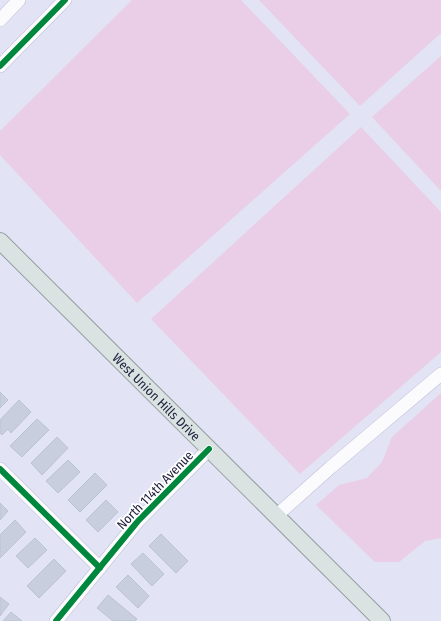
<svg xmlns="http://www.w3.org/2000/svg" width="441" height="621" viewBox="0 0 441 621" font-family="'Fira Sans Condensed',sans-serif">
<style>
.green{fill:#eacee7}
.building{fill:#c8cede;stroke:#bac2d6}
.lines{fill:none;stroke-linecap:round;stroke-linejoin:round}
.minor-casing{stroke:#bebfd6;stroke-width:14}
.major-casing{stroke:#909ea1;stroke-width:18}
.minor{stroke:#fbfbfd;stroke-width:13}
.major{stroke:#dbe3e2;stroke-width:16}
.cycleway-casing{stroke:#fff;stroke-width:8}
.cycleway{stroke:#00873e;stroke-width:6}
.labels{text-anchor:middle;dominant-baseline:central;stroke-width:3.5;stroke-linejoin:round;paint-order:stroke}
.street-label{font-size:13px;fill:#20213e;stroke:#fff}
</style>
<rect width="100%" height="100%" fill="#e2e3f4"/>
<g class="green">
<path d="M 132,0 L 241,0 L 350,114 L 137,303 L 0,155 L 0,131 Z"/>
<path d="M 259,0 L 441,0 L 441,33 L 360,106 Z"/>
<path d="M 441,56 L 441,191 L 372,117 Z"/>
<path d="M 361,127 L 441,212 L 441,352 L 300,474 L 151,319 Z"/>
<path d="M 441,393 L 441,538 L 425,541 L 399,562 L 375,562 L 316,505 L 339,485 L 367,478 L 382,462 L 392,437 Z"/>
</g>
<g class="building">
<path d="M 0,392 L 8,400 L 0,408 Z"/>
<path d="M 19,400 L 31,412 L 11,433 L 8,429 L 2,435 L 0,433 L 0,420 Z"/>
<path d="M 37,419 L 49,430 L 22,457 L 10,446 Z"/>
<path d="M 57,437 L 68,448 L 42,475 L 31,463 Z"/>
<path d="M 68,460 L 80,472 L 58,493 L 46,481 Z"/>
<path d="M 95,473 L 107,485 L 80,512 L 68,500 Z"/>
<path d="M 106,500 L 118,512 L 98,532 L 86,520 Z"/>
<path d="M 0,503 L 8,511 L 0,520 Z"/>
<path d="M 15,520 L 26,532 L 0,558 L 0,535 Z"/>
<path d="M 161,534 L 188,561 L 176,573 L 149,546 Z"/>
<path d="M 35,538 L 47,550 L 28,568 L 16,556 Z"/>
<path d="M 143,553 L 164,574 L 152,586 L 131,564 Z"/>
<path d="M 54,559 L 66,571 L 39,598 L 27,586 Z"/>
<path d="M 128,575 L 149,596 L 138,608 L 116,587 Z"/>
<path d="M 108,595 L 137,619 L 135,621 L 113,621 L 97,608 Z"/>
<path d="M 0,597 L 9,604 L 0,616 Z"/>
<path d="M 11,612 L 22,621 L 3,621 Z"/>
</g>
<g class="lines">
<g class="minor-casing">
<g id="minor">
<path d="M 0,20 L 19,0"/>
<path d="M 0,66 L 65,0"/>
<path d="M 0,469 L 100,568"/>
<path d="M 276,516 L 331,467 L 441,374"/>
<path d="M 56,621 L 138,521 L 209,449"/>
</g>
</g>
<g class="major-casing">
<g id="major">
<path id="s1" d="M 0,241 L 382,621"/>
</g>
</g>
<use href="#minor" class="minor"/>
<use href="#major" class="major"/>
<g class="cycleway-casing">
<g id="cycleway">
<path d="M 0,66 L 65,0"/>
<path d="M 0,469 L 100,568"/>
<path d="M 56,621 L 138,521 L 209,449"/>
</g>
</g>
<use href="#cycleway" class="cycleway"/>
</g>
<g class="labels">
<g class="street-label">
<text stroke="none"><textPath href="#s1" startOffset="221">West Union Hills Drive</textPath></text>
<text transform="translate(155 490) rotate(-46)">North 114th Avenue</text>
</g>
</g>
</svg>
